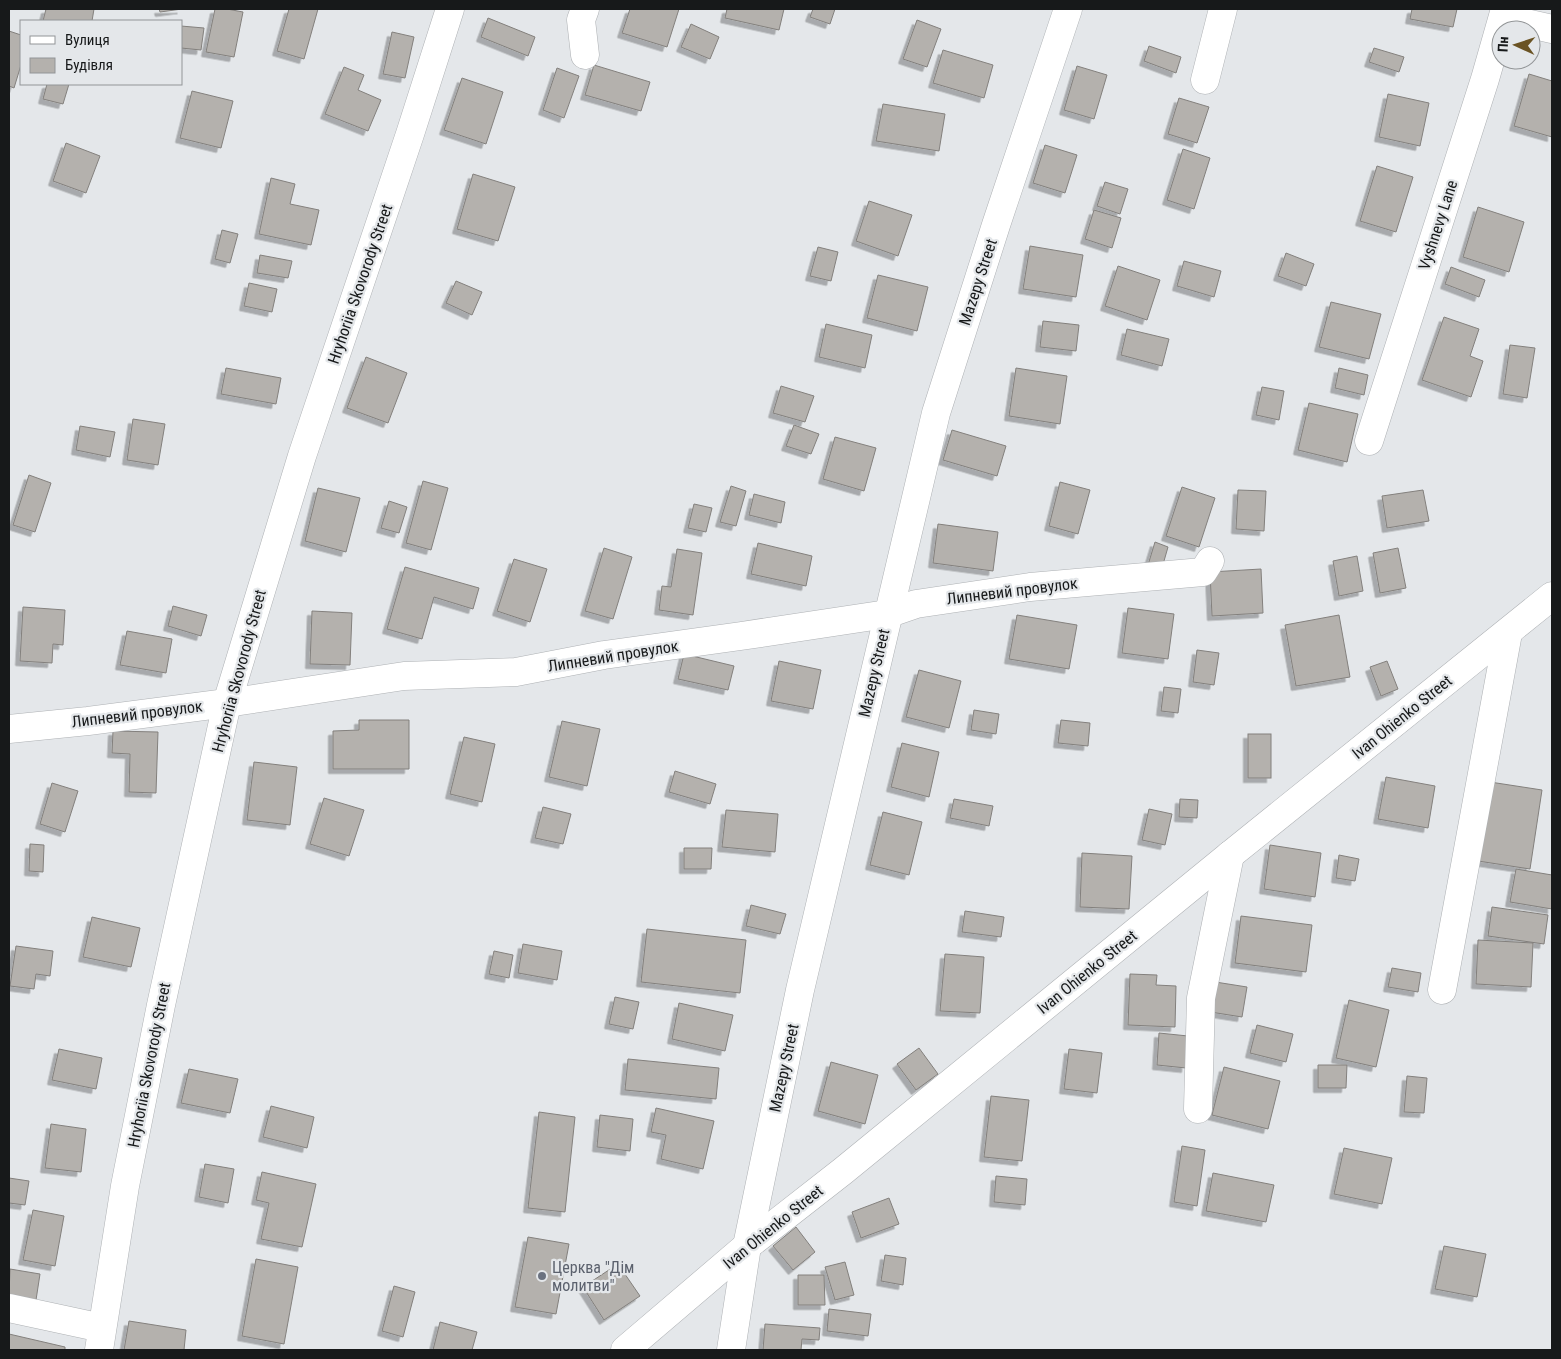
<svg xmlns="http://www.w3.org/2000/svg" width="1561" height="1359" viewBox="0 0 1561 1359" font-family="'Roboto Condensed',sans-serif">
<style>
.building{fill:#b4b1ad;stroke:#83807d;filter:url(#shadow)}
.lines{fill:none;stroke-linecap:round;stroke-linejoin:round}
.minor-casing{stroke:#aeb1b4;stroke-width:29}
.minor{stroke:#fff;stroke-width:28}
.worship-dot{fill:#6b7280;stroke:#e4e7ea;stroke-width:2}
.labels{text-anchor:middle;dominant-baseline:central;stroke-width:4.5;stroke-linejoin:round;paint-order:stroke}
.street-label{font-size:16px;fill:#17191a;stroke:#e4e7ea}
.worship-label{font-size:16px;fill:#5b616d;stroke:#e4e7ea;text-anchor:start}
</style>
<defs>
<filter id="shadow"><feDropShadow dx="-4.5" dy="4.5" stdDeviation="0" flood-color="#0004"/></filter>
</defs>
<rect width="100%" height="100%" fill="#e4e7ea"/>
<g class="building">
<path d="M 46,9 L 94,9 L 92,21 L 43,21 Z"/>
<path d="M 159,9 L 182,9 L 160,12 Z"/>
<path d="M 215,9 L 227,9 L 243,12 L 234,57 L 206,52 Z"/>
<path d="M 289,9 L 318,9 L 304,59 L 277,51 Z"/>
<path d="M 630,9 L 679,9 L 667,47 L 622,33 Z"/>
<path d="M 727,9 L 784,9 L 779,30 L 725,18 Z"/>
<path d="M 813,9 L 835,9 L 830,24 L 810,17 Z"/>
<path d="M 1412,9 L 1457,9 L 1453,27 L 1410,19 Z"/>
<path d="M 488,18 L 535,37 L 528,56 L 481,37 Z"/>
<path d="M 917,20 L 941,29 L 927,67 L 903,59 Z"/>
<path d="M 691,24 L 719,37 L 710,59 L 681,47 Z"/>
<path d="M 181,26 L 204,28 L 201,50 L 181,48 Z"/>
<path d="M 9,31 L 21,35 L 21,65 L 14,88 L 9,86 Z"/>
<path d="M 392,32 L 414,37 L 405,78 L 383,74 Z"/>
<path d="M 1149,46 L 1181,57 L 1176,73 L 1144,61 Z"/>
<path d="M 1374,48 L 1404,57 L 1399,72 L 1369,62 Z"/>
<path d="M 943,50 L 993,65 L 984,98 L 933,83 Z"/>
<path d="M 594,65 L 650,82 L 641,111 L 585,95 Z"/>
<path d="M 1077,66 L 1107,75 L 1094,119 L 1064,110 Z"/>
<path d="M 344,67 L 364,75 L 358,90 L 381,100 L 368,131 L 325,114 Z"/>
<path d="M 557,68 L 579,76 L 564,118 L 543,110 Z"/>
<path d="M 1529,74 L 1552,81 L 1552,137 L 1514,126 Z"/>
<path d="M 462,78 L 503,92 L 486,144 L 444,130 Z"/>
<path d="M 47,84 L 69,84 L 63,104 L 43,99 Z"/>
<path d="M 192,91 L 233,101 L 221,148 L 180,138 Z"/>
<path d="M 1388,94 L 1429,103 L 1420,146 L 1379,137 Z"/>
<path d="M 1179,98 L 1209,107 L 1197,143 L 1168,134 Z"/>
<path d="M 883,104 L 945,114 L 939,151 L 876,141 Z"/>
<path d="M 66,143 L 100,156 L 86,193 L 53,181 Z"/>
<path d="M 1045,145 L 1077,155 L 1065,193 L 1033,183 Z"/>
<path d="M 1183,149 L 1210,158 L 1194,209 L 1167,200 Z"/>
<path d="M 1377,166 L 1413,177 L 1396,232 L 1360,221 Z"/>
<path d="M 473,174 L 515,187 L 498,241 L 457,229 Z"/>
<path d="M 271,178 L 295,184 L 290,204 L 319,210 L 311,245 L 259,234 Z"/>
<path d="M 1105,182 L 1128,189 L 1120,214 L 1097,206 Z"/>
<path d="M 869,201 L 912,215 L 898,256 L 856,241 Z"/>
<path d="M 1478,207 L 1524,222 L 1509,272 L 1463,257 Z"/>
<path d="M 1094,210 L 1121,218 L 1112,248 L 1085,239 Z"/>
<path d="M 222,230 L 238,234 L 230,263 L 215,259 Z"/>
<path d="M 1030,246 L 1083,255 L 1076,297 L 1023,289 Z"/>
<path d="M 818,247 L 838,252 L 831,281 L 810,276 Z"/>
<path d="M 1286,253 L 1314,264 L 1306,286 L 1278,276 Z"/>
<path d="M 260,255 L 292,261 L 288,278 L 257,273 Z"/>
<path d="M 1184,261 L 1221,271 L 1214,297 L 1177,286 Z"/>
<path d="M 1118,266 L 1160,280 L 1147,320 L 1105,306 Z"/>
<path d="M 1451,267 L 1485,280 L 1479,297 L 1445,284 Z"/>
<path d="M 878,275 L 928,287 L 917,331 L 867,318 Z"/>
<path d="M 456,281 L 482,292 L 472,315 L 446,303 Z"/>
<path d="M 249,283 L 277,289 L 272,312 L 244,306 Z"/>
<path d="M 1331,302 L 1381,314 L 1369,359 L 1319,347 Z"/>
<path d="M 1444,317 L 1479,329 L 1470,356 L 1483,361 L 1471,397 L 1422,380 Z"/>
<path d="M 1043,321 L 1079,325 L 1076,351 L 1040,347 Z"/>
<path d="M 826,324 L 872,335 L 865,368 L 819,357 Z"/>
<path d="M 1127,329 L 1169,339 L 1162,366 L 1121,355 Z"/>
<path d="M 1510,345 L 1535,348 L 1527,398 L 1503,394 Z"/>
<path d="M 366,357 L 407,373 L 388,423 L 347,408 Z"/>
<path d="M 226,368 L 281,378 L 276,404 L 221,394 Z"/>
<path d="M 1016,368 L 1067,376 L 1060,424 L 1009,416 Z"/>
<path d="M 1339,368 L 1368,375 L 1364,395 L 1335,388 Z"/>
<path d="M 781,386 L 814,396 L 805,422 L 773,413 Z"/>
<path d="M 1262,387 L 1284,391 L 1279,420 L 1256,415 Z"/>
<path d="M 1309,403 L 1358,414 L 1347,462 L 1298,450 Z"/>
<path d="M 133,419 L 165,424 L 158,465 L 127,460 Z"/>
<path d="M 794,425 L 819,434 L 811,454 L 786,446 Z"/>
<path d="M 80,426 L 115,432 L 110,457 L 76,450 Z"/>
<path d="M 952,430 L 1006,446 L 997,476 L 943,460 Z"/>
<path d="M 835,437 L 876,448 L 864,491 L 823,479 Z"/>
<path d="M 29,475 L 51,483 L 35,532 L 13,525 Z"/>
<path d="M 423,481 L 448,488 L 431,550 L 406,543 Z"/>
<path d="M 1060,482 L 1090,490 L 1078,534 L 1049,526 Z"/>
<path d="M 731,486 L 746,491 L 736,526 L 720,522 Z"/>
<path d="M 1182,487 L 1215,498 L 1199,547 L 1166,536 Z"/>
<path d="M 318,488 L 360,498 L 346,552 L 305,541 Z"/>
<path d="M 1238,490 L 1266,491 L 1264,531 L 1236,529 Z"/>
<path d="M 1423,490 L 1429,521 L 1387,528 L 1382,496 Z"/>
<path d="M 754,494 L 785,502 L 781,523 L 749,515 Z"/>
<path d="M 389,501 L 407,507 L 399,533 L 381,528 Z"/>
<path d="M 694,504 L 712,508 L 706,532 L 688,528 Z"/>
<path d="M 938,524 L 998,532 L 993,571 L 933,563 Z"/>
<path d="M 1155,542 L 1168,547 L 1162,568 L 1148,565 Z"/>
<path d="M 758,543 L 812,556 L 806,586 L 751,574 Z"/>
<path d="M 604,548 L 632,557 L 613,619 L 585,611 Z"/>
<path d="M 1398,548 L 1406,588 L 1380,593 L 1373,553 Z"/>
<path d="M 677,549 L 702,553 L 693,615 L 659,610 L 662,586 L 671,587 Z"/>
<path d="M 1357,556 L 1363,591 L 1339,596 L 1333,561 Z"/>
<path d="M 514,559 L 547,569 L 530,622 L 497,611 Z"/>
<path d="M 405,567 L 479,588 L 473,609 L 434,597 L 422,639 L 387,629 Z"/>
<path d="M 1261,569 L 1263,613 L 1212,616 L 1210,572 Z"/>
<path d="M 173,606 L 207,615 L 201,636 L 168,626 Z"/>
<path d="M 23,607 L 65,610 L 63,645 L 53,644 L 52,663 L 20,661 Z"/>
<path d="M 1128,608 L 1174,614 L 1168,659 L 1122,653 Z"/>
<path d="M 312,611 L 352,613 L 350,665 L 310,664 Z"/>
<path d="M 1017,615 L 1077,625 L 1069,669 L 1009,659 Z"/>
<path d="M 1339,615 L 1350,677 L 1296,686 L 1285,625 Z"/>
<path d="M 127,631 L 172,639 L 166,673 L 120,665 Z"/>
<path d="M 1197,650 L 1219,653 L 1214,685 L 1193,682 Z"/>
<path d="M 684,654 L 734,666 L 728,690 L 678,679 Z"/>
<path d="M 779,661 L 821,670 L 813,709 L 771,701 Z"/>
<path d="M 1387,661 L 1398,689 L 1381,696 L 1370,667 Z"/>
<path d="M 919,670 L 961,681 L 949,728 L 906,717 Z"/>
<path d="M 1164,687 L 1181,689 L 1178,713 L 1161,711 Z"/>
<path d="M 974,710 L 999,714 L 996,734 L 971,730 Z"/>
<path d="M 359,720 L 409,720 L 409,769 L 333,769 L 333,731 L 359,730 Z"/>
<path d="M 1061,720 L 1090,723 L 1088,746 L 1058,743 Z"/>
<path d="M 562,721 L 600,729 L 587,786 L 549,777 Z"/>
<path d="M 113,731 L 158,732 L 156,793 L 129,792 L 130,754 L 112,753 Z"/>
<rect x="1248" y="734" width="23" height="44"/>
<path d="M 464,737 L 495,744 L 482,802 L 450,794 Z"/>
<path d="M 902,743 L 939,752 L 929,797 L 891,787 Z"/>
<path d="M 254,762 L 297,767 L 290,825 L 247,820 Z"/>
<path d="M 675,771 L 716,784 L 710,804 L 669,792 Z"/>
<path d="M 1386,777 L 1435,786 L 1428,828 L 1378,819 Z"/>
<path d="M 1490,782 L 1542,790 L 1530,869 L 1478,861 Z"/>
<path d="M 52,783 L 78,791 L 65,832 L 40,824 Z"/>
<path d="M 324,798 L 364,810 L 349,856 L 310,844 Z"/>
<path d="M 954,799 L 993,806 L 989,826 L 950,818 Z"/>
<path d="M 1180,799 L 1198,800 L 1197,818 L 1179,817 Z"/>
<path d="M 543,807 L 571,814 L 563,844 L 535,838 Z"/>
<path d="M 1149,809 L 1172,814 L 1165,845 L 1142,840 Z"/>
<path d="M 726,810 L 778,814 L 775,852 L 722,847 Z"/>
<path d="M 883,812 L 922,822 L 909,875 L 870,865 Z"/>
<path d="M 30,844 L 44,845 L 43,872 L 29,871 Z"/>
<path d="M 1270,845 L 1321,853 L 1315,897 L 1264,889 Z"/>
<path d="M 684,848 L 712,848 L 711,869 L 684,869 Z"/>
<path d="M 1082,853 L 1132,856 L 1129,909 L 1080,907 Z"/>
<path d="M 1339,855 L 1359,859 L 1355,881 L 1336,878 Z"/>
<path d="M 1516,869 L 1552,875 L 1552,909 L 1510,902 Z"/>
<path d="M 751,905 L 786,914 L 780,934 L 746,926 Z"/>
<path d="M 1492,907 L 1548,915 L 1544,944 L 1488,936 Z"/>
<path d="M 965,911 L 1004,917 L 1001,937 L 962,932 Z"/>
<path d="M 1241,916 L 1312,925 L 1306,972 L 1235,963 Z"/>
<path d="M 92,917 L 140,928 L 131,967 L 83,957 Z"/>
<path d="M 647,929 L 746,940 L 740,993 L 641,982 Z"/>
<path d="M 1478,940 L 1533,943 L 1531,987 L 1476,984 Z"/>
<path d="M 523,944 L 562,951 L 557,980 L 518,973 Z"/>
<path d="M 16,946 L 53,951 L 50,976 L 36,974 L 34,989 L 10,986 Z"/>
<path d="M 494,951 L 513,955 L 509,978 L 489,974 Z"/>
<path d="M 945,954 L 984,957 L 980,1013 L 940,1011 Z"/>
<path d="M 1392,968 L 1421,973 L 1418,992 L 1388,987 Z"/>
<path d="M 1130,974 L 1157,975 L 1156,985 L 1176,986 L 1175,1027 L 1128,1025 Z"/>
<path d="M 1209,981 L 1247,987 L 1242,1017 L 1204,1011 Z"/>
<path d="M 615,997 L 639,1002 L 633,1029 L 609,1024 Z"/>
<path d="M 1349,1000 L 1389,1010 L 1376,1067 L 1336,1058 Z"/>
<path d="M 679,1003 L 733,1015 L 725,1051 L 672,1039 Z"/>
<path d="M 1257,1025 L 1293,1034 L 1286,1062 L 1250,1053 Z"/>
<path d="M 1159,1033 L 1188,1036 L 1186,1068 L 1157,1065 Z"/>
<path d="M 919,1048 L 938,1074 L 916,1090 L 897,1064 Z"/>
<path d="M 59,1049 L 102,1058 L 96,1089 L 52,1080 Z"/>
<path d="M 1069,1049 L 1102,1053 L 1097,1093 L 1064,1089 Z"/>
<path d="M 628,1059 L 719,1068 L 716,1099 L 625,1090 Z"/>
<path d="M 831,1062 L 878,1075 L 865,1124 L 818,1111 Z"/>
<path d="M 1318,1065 L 1347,1065 L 1346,1088 L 1318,1088 Z"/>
<path d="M 1224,1067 L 1280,1081 L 1268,1129 L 1212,1115 Z"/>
<path d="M 189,1069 L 238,1079 L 230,1113 L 181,1103 Z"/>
<path d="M 1407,1076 L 1427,1078 L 1424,1113 L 1404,1112 Z"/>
<path d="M 991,1096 L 1029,1100 L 1022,1161 L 984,1157 Z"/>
<path d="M 271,1106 L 314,1117 L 307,1148 L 263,1137 Z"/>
<path d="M 656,1108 L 714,1121 L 703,1169 L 661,1159 L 666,1135 L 651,1132 Z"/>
<path d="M 539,1112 L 575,1117 L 565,1212 L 528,1208 Z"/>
<path d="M 600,1115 L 633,1119 L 630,1151 L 597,1147 Z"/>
<path d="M 51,1124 L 86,1129 L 81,1172 L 45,1168 Z"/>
<path d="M 1182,1146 L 1205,1150 L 1197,1206 L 1174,1202 Z"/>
<path d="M 1344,1148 L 1392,1158 L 1382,1204 L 1334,1194 Z"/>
<path d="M 205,1164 L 234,1169 L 228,1203 L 199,1197 Z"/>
<path d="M 262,1172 L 316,1184 L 302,1247 L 261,1239 L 269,1203 L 256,1200 Z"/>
<path d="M 1213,1173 L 1274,1185 L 1266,1222 L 1206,1211 Z"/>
<path d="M 996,1176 L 1027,1179 L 1025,1205 L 994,1202 Z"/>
<path d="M 9,1178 L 29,1181 L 25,1205 L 9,1203 Z"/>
<path d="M 889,1198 L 899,1224 L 861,1238 L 852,1212 Z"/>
<path d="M 33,1210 L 64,1216 L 55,1266 L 23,1260 Z"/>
<path d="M 796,1227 L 815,1252 L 793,1270 L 773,1246 Z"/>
<path d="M 528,1237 L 569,1244 L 556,1314 L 515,1307 Z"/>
<path d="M 1444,1246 L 1486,1254 L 1477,1297 L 1435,1289 Z"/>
<path d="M 885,1255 L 906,1258 L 903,1285 L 881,1281 Z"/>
<path d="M 256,1259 L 298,1267 L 284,1344 L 242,1336 Z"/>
<path d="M 845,1262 L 854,1295 L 835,1300 L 825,1267 Z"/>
<path d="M 618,1264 L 640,1296 L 604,1320 L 583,1287 Z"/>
<path d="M 10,1269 L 40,1274 L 36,1300 L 9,1295 Z"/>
<path d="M 798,1275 L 824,1275 L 825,1305 L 798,1305 Z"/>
<path d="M 394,1286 L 415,1292 L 403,1337 L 382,1331 Z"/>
<path d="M 829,1309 L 871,1314 L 868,1336 L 827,1331 Z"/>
<path d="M 129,1321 L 186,1330 L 184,1350 L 124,1350 Z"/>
<path d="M 440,1322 L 477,1332 L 472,1350 L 433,1350 Z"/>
<path d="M 765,1324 L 820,1328 L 819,1340 L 802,1339 L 801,1350 L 763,1350 Z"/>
<path d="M 9,1334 L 65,1347 L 65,1350 L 9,1350 Z"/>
</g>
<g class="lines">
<g class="minor-casing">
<g id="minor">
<path d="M 585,9 L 581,20 L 585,55"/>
<path d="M 1503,18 L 1552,29"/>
<path d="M 1205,80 L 1223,9"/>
<path d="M 1369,441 L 1485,79 L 1505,9"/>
<path d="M 9,729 L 88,721 L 227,703 L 404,676 L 516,672 L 604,655 L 741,636 L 887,614 L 916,604 L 1030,587 L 1203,572 L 1210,561"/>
<path d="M 1442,990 L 1508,633"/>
<path d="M 1198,1109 L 1201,998 L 1230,855"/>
<path d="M 9,1308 L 102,1328"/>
<path d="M 99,1350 L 125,1186 L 161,1005 L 227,703 L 302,456 L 410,134 L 450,9"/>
<path d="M 625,1350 L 747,1246 L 843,1171 L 1230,855 L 1552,596"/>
<path d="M 731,1350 L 747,1246 L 800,990 L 936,413 L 996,225 L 1068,9"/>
</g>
</g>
<use href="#minor" class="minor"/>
</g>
<circle class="worship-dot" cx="542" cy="1276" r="5"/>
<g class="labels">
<g class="street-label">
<text transform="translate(1438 225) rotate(-72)">Vyshnevy Lane</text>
<text transform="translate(978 282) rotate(-72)">Mazepy Street</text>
<text transform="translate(360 284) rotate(-71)">Hryhoriia Skovorody Street</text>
<text transform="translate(1012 591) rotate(-7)">Липневий провулок</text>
<text transform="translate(613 656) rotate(-9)">Липневий провулок</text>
<text transform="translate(239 671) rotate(-75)">Hryhoriia Skovorody Street</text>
<text transform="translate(874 673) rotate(-77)">Mazepy Street</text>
<text transform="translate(137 714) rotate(-7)">Липневий провулок</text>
<text transform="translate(1402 717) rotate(-39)">Ivan Ohienko Street</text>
<text transform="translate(1087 972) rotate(-39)">Ivan Ohienko Street</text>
<text transform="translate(149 1065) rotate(-79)">Hryhoriia Skovorody Street</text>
<text transform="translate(784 1068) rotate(-78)">Mazepy Street</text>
<text transform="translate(773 1227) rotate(-39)">Ivan Ohienko Street</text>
</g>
<g class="worship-label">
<text x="552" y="1267">Церква "Дім<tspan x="552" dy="18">молитви"</tspan></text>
</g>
</g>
<rect width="1561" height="1359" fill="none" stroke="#17191a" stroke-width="20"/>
<rect x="20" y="20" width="162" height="65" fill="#e4e7ea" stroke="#929597"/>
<rect x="30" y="36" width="25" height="8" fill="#ffffff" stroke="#929597"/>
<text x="65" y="45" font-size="15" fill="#17191a">Вулиця</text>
<rect x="30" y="58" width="25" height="15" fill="#b4b1ad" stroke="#929597"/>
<text x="65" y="70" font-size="15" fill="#17191a">Будівля</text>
<g transform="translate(1516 45) rotate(273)"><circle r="24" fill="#e4e7ea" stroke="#929597"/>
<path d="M0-4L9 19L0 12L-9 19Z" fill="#6a5323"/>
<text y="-8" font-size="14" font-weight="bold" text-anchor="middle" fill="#17191a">Пн</text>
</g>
</svg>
